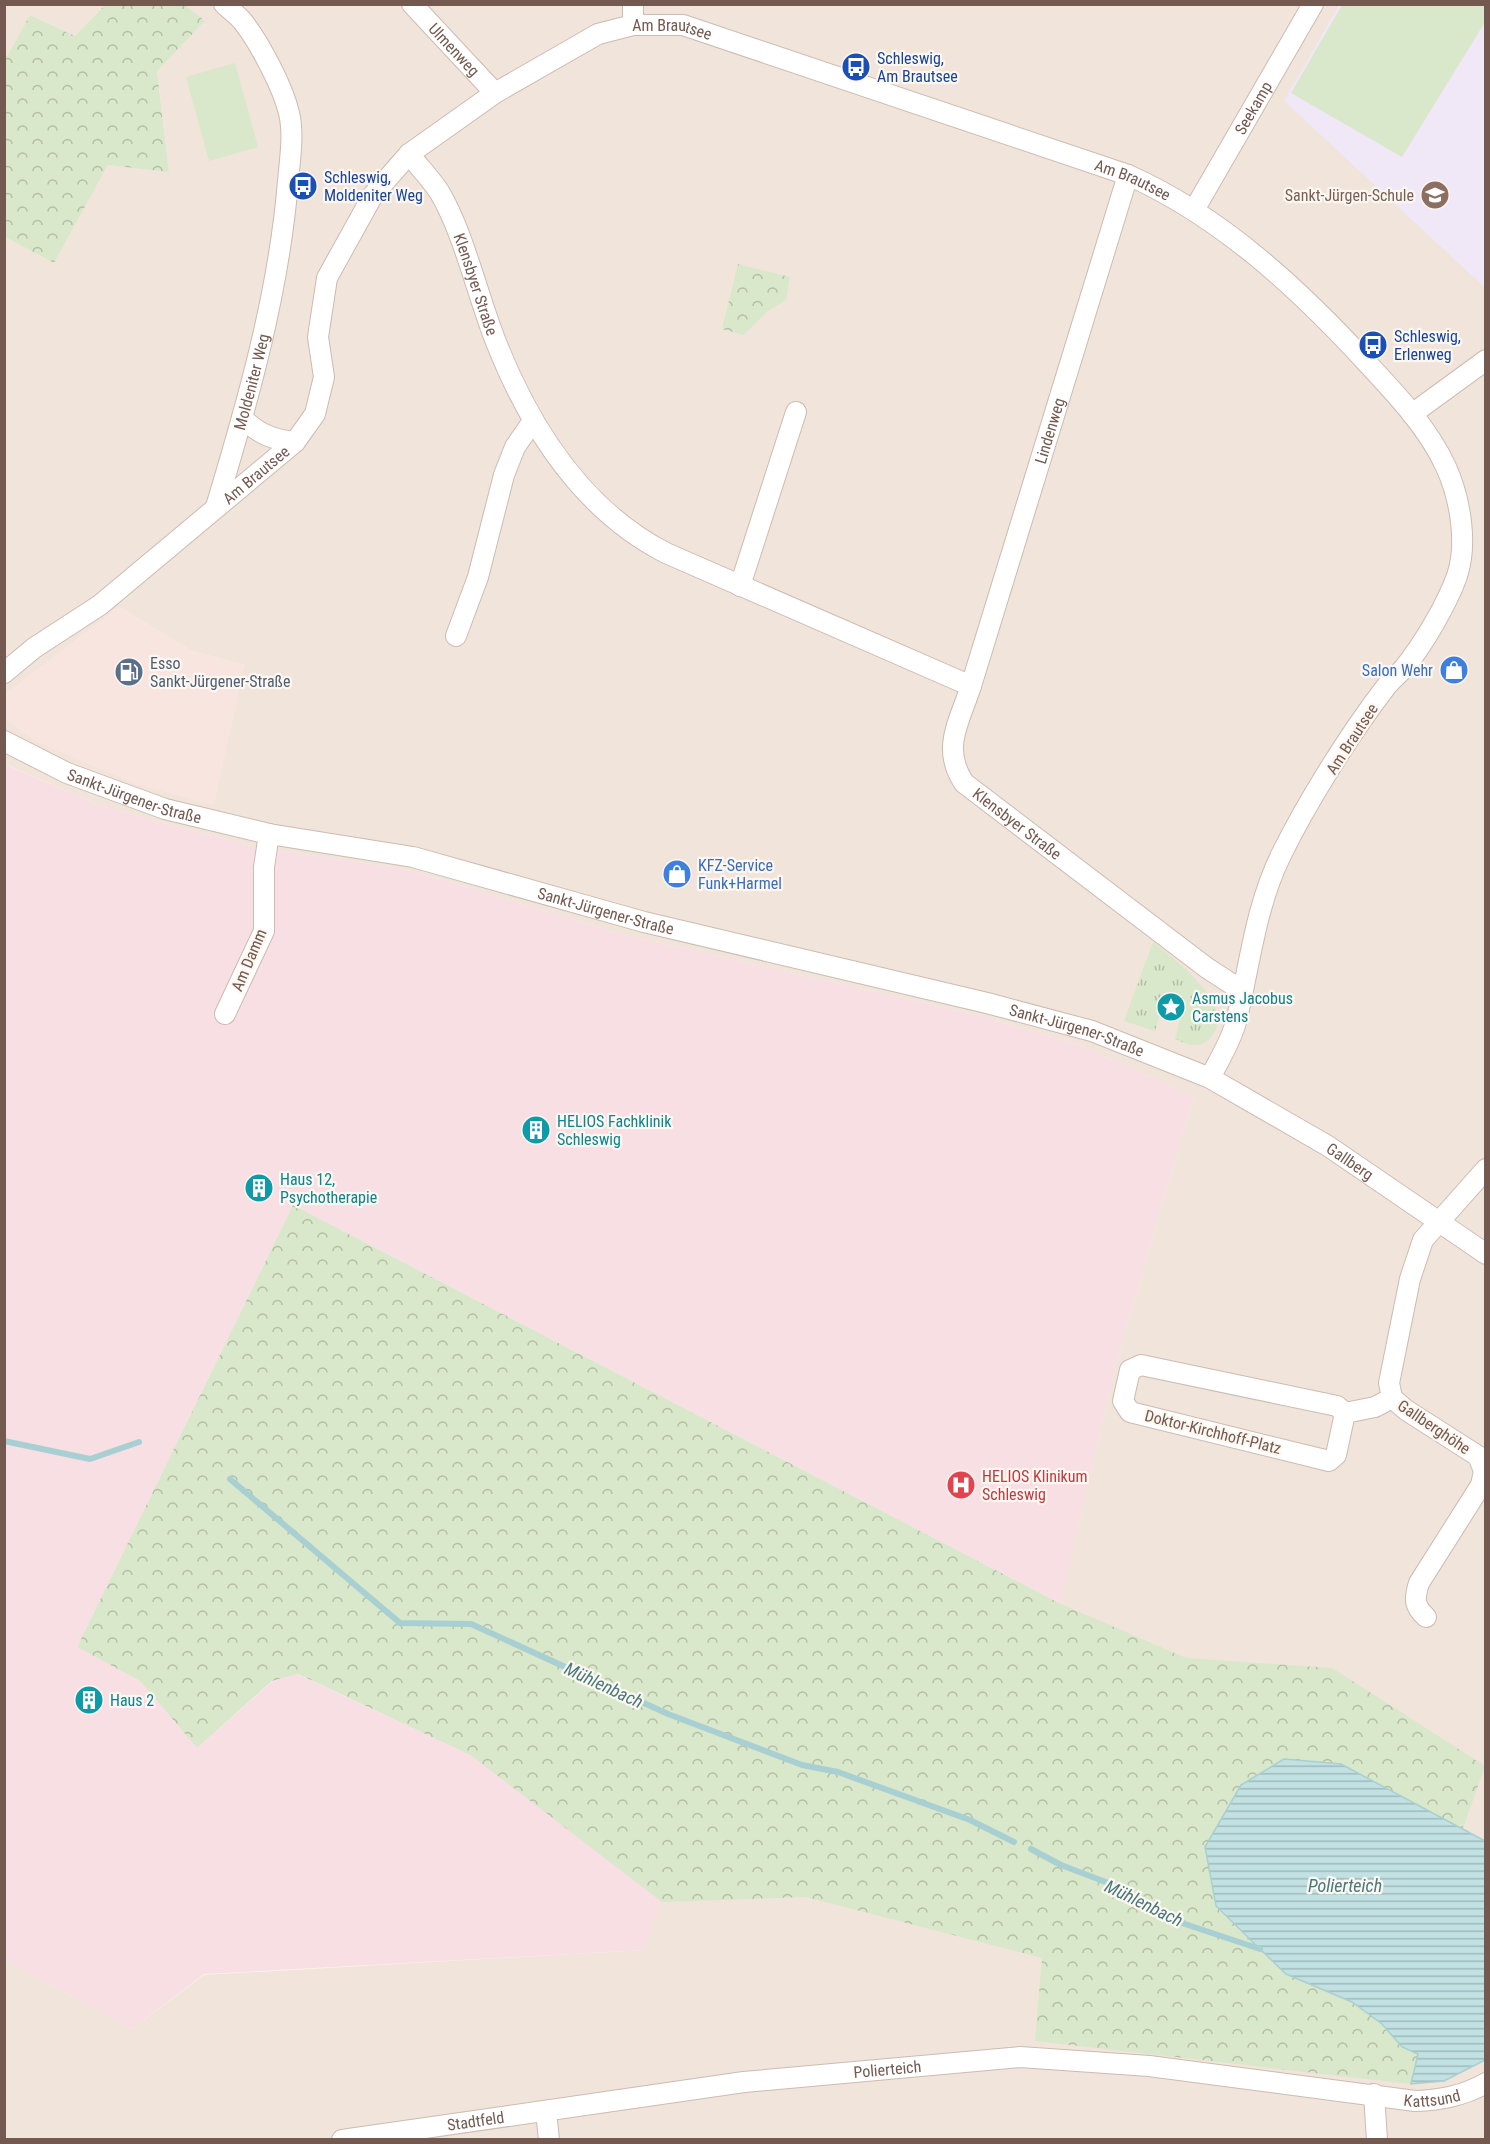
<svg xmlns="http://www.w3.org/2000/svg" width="1490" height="2144" viewBox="0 0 1490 2144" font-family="'Roboto Condensed',sans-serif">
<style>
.residential{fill:#f1e4da}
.commercial{fill:#f9e5e0}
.education{fill:#f0e7f7}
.medical{fill:#f7dfe4}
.grass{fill:url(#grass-tufts)}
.forest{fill:url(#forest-crowns)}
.pitch{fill:#d9e7ca}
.water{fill:url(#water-rules);stroke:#a8d0d3;stroke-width:1.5}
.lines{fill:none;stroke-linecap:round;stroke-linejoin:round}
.stream{stroke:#a8d0d3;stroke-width:6}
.minor-casing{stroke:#ccbbb1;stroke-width:22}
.minor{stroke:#fff;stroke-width:20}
.labels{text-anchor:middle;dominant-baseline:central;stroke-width:4.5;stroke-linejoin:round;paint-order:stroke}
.street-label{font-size:16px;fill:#735950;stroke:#fdf7f1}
.transit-label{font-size:16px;fill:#164399;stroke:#fdf7f1;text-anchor:start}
.education-label{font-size:16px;fill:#785e54;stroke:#fdf7f1;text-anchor:end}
.service-label{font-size:16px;fill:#4e5e75;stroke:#fdf7f1;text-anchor:start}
.shop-label{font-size:16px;fill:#366cbe;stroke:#fdf7f1;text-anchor:end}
.culture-label{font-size:16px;fill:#0d838f;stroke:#fdf7f1;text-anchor:start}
.health-label{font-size:16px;fill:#be3a42;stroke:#fdf7f1;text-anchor:start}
.water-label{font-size:18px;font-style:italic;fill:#49797d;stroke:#fdf7f1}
</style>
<defs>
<pattern id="grass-tufts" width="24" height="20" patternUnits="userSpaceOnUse" patternTransform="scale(1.5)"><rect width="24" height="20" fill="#d9e7ca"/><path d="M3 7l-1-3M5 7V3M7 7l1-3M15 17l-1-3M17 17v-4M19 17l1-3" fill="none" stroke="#b4bea6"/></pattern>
<pattern id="forest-crowns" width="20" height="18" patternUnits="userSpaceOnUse" patternTransform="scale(1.5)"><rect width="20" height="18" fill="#d9e7ca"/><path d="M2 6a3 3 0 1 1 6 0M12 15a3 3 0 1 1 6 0" fill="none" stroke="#b4bea6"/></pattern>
<pattern id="water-rules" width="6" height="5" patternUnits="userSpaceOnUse" patternTransform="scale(1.5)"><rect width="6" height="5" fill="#c1e1e2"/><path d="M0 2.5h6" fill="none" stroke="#a1b9ba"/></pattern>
</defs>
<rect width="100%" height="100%" fill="#faf3eb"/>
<g class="residential">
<path d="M 5,5 L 105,5 L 75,36 L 30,15 L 5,60 Z"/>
<path d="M 185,5 L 1485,5 L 1485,2139 L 5,2139 L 5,1960 L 132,2029 L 204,1975 L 644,1950 L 472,1756 L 1061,1603 L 1115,1367 L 1194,1096 L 1079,1045 L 974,1014 L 628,936 L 406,869 L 255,847 L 104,807 L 5,764 L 5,718 L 39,743 L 245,665 L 192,651 L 119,607 L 5,695 L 5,237 L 54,263 L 108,165 L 169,171 L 157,71 L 205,21 Z"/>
</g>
<path class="commercial" d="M 119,607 L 192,651 L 245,665 L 214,805 L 136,784 L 39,743 L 5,718 L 5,695 Z"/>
<path class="education" d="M 1339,5 L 1485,5 L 1485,288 L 1284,101 Z"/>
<path class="medical" d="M 4,764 L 104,807 L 255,847 L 406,869 L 628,936 L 974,1014 L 1079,1045 L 1194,1096 L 1115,1367 L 1061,1604 L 293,1205 L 77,1647 L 140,1681 L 197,1748 L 273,1681 L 297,1674 L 472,1756 L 662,1902 L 644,1950 L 204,1974 L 132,2029 L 5,1960 Z"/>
<path class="grass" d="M 1153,942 C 1175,960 1241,1008 1209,1039 C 1198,1050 1187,1044 1175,1039 L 1183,1006 L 1164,1001 L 1155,1031 L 1124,1021 Z"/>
<g class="forest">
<path d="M 105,5 L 185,5 L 205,21 L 157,71 L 169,172 L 108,165 L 54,263 L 5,237 L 5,60 L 30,15 L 75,36 Z"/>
<path d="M 738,264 L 790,277 L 786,300 L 768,311 L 743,335 L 722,329 Z"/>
<path d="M 293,1205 L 1061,1604 L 1186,1658 L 1332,1668 L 1485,1766 L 1463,1828 L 1485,1841 L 1485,2060 L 1444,2081 L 1411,2084 L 1035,2041 L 1042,1958 L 806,1897 L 662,1902 L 472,1756 L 298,1674 L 272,1681 L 197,1748 L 140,1681 L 77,1647 Z"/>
</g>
<g class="pitch">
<path d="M 1342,5 L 1485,5 L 1485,22 L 1402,157 L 1291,93 Z"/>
<path d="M 235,63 L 258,147 L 209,161 L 186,77 Z"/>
</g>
<path class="water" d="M 1284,1759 L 1341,1764 L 1485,1841 L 1485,2060 L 1444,2081 L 1411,2084 L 1418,2054 L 1402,2047 L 1382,2024 L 1352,2002 L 1286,1974 L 1260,1949 L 1216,1906 L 1205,1847 L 1241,1785 Z"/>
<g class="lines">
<g class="stream">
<path d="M 4,1441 L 90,1459 L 139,1442"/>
<path d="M 230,1479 L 400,1623 L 471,1624 L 668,1714 L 802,1765 L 838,1772 L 970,1820 L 1014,1842"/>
<path d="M 1031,1849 L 1061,1865 L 1111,1884 L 1185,1924 L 1260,1949"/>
</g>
<g class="minor-casing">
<g id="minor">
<path id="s1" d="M 412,4 L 495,93"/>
<path d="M 633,4 L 633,25"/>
<path id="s2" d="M 409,154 C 419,167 432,180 440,193 C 464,234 478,297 496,342 C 530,428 582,510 666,553 L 971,686 C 959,723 941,748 964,783 L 1207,968 L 1241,990"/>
<path id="s3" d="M 1194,210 L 1313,4"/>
<path d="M 1412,414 L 1486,360"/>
<path d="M 242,418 C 259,434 273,440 295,442"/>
<path id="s4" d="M 216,507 C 248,401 279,292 288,181 C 290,159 294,134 289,113 C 283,87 260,44 244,23 C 239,16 230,10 224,4"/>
<path d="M 740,586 L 796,412"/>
<path d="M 456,636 L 478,577 L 504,475 L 515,447 L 533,421"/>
<path id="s5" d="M 4,673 L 34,648 L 100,605 L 295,442 L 315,414 L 324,377 L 318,337 L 327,278 L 373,195 L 409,154 L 495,93 L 598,34 L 633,25 L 683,25 L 1128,175 C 1222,217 1299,289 1368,364 C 1397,395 1428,428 1446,467 C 1460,498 1468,543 1457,576 C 1447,604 1423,645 1404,668 C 1398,675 1390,681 1385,688 C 1349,735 1307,802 1281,855 C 1255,908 1250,965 1236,1022 C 1231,1041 1219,1060 1210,1078"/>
<path id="s6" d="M 971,686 L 1128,175"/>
<path id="s7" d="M 4,741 L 67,773 L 165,809 L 269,834 L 413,857 L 644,922 L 987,1003 L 1092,1031 L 1210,1078 L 1328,1146 L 1486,1254"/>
<path d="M 225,1014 L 264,931 L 264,867 L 269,834"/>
<path d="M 1345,1413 L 1336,1455 L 1329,1461 L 1130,1412 L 1123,1401 L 1130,1370 L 1141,1365 L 1337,1406 L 1345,1413 L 1375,1407 L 1392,1398"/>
<path d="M 1426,1617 C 1414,1606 1414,1599 1419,1583 L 1481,1485 L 1484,1471 L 1478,1456 L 1406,1410 L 1392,1398 L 1389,1383 L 1410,1279 L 1423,1240 L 1486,1169"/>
<path d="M 1374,2094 L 1377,2140"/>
<path d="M 546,2111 L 549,2140"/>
<path id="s8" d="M 342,2140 L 744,2082 L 1020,2057 L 1149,2066 L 1415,2101 C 1441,2100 1463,2096 1486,2083"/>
</g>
</g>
<use href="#minor" class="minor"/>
</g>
<defs>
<g id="bus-disc" transform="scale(1.5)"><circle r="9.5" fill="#1a4fb4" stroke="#fdf7f1"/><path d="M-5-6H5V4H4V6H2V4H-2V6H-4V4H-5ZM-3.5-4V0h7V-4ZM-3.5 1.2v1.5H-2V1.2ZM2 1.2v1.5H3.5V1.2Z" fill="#fff"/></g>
<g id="school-disc" transform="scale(1.5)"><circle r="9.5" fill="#8d6e63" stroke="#fdf7f1"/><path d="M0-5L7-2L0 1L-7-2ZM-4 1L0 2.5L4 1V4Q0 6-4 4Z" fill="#fff"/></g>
<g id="shop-disc" transform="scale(1.5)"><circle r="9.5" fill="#3f7fe0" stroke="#fdf7f1"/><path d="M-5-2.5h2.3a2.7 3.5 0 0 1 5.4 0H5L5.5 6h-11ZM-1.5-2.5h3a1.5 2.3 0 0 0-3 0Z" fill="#fff"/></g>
<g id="fuel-disc" transform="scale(1.5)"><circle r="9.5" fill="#5c6f8a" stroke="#fdf7f1"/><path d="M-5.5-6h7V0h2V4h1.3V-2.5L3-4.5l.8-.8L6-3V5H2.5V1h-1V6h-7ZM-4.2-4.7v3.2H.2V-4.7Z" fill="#fff"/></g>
<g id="sight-disc" transform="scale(1.5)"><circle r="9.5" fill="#0f9aa8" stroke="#fdf7f1"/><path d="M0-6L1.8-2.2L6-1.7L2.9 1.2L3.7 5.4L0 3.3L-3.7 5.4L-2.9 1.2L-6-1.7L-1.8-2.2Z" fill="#fff"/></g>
<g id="building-disc" transform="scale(1.5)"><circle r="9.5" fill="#0f9aa8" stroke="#fdf7f1"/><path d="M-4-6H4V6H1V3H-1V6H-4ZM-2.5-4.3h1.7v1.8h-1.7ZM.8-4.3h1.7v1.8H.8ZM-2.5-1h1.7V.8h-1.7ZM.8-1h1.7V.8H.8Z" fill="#fff"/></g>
<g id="hospital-disc" transform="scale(1.5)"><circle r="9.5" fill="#e0444e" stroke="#fdf7f1"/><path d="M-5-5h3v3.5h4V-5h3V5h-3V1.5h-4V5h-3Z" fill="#fff"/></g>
</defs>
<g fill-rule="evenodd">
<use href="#bus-disc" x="856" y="67"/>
<use href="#bus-disc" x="303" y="186"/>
<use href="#school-disc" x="1435" y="195"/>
<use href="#bus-disc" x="1373" y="345"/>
<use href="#shop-disc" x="1454" y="670"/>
<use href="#fuel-disc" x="129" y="672"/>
<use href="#shop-disc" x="677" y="874"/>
<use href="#sight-disc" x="1171" y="1007"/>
<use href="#building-disc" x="536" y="1130"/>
<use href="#building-disc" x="259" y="1188"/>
<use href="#hospital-disc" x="961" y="1485"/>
<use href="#building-disc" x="89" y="1700"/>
</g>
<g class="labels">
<g class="street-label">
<text stroke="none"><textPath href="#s5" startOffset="994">Am Brautsee</textPath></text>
<text stroke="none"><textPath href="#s1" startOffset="62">Ulmenweg</textPath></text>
<text stroke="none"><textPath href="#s3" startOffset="118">Seekamp</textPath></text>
<text stroke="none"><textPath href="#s5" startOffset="1480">Am Brautsee</textPath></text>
<text stroke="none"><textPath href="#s2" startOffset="148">Klensbyer Straße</textPath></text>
<text stroke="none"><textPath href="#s4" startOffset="130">Moldeniter Weg</textPath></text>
<text stroke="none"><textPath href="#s6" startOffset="267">Lindenweg</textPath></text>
<text stroke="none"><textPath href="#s5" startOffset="321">Am Brautsee</textPath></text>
<text transform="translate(1352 739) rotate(-57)">Am Brautsee</text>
<text stroke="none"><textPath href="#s7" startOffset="142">Sankt-Jürgener-Straße</textPath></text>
<text stroke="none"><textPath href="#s2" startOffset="988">Klensbyer Straße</textPath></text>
<text stroke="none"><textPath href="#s7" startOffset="628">Sankt-Jürgener-Straße</textPath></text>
<text transform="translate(249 960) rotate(-67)">Am Damm</text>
<text stroke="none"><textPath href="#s7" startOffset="1114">Sankt-Jürgener-Straße</textPath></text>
<text stroke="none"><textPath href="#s7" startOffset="1419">Gallberg</textPath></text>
<text transform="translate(1434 1427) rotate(34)">Gallberghöhe</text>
<text transform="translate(1213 1432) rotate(14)">Doktor-Kirchhoff-Platz</text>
<text stroke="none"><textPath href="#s8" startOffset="550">Polierteich</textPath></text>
<text stroke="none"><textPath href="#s8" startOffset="1098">Kattsund</textPath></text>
<text stroke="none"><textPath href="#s8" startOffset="135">Stadtfeld</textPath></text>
</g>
<g class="transit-label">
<text x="877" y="58">Schleswig,<tspan x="877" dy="18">Am Brautsee</tspan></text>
<text x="324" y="177">Schleswig,<tspan x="324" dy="18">Moldeniter Weg</tspan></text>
<text x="1394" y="336">Schleswig,<tspan x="1394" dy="18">Erlenweg</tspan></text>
</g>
<g class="education-label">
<text x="1414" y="195">Sankt-Jürgen-Schule</text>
</g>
<g class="service-label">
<text x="150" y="663">Esso<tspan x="150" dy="18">Sankt-Jürgener-Straße</tspan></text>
</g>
<g class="shop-label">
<text x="1433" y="670">Salon Wehr</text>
<text x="698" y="865" text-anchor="start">KFZ-Service<tspan x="698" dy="18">Funk+Harmel</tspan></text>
</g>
<g class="culture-label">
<text x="1192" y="998">Asmus Jacobus<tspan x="1192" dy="18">Carstens</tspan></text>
<text x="557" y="1121">HELIOS Fachklinik<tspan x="557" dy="18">Schleswig</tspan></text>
<text x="280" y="1179">Haus 12,<tspan x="280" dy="18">Psychotherapie</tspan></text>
<text x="110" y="1700">Haus 2</text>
</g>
<g class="health-label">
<text x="982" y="1476">HELIOS Klinikum<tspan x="982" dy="18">Schleswig</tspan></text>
</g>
<g class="water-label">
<text transform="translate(604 1685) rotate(25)">Mühlenbach</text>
<text x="1345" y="1885">Polierteich</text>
<text transform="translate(1144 1903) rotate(26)">Mühlenbach</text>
</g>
</g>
<rect width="1490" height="2144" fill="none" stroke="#735950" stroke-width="12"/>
</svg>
